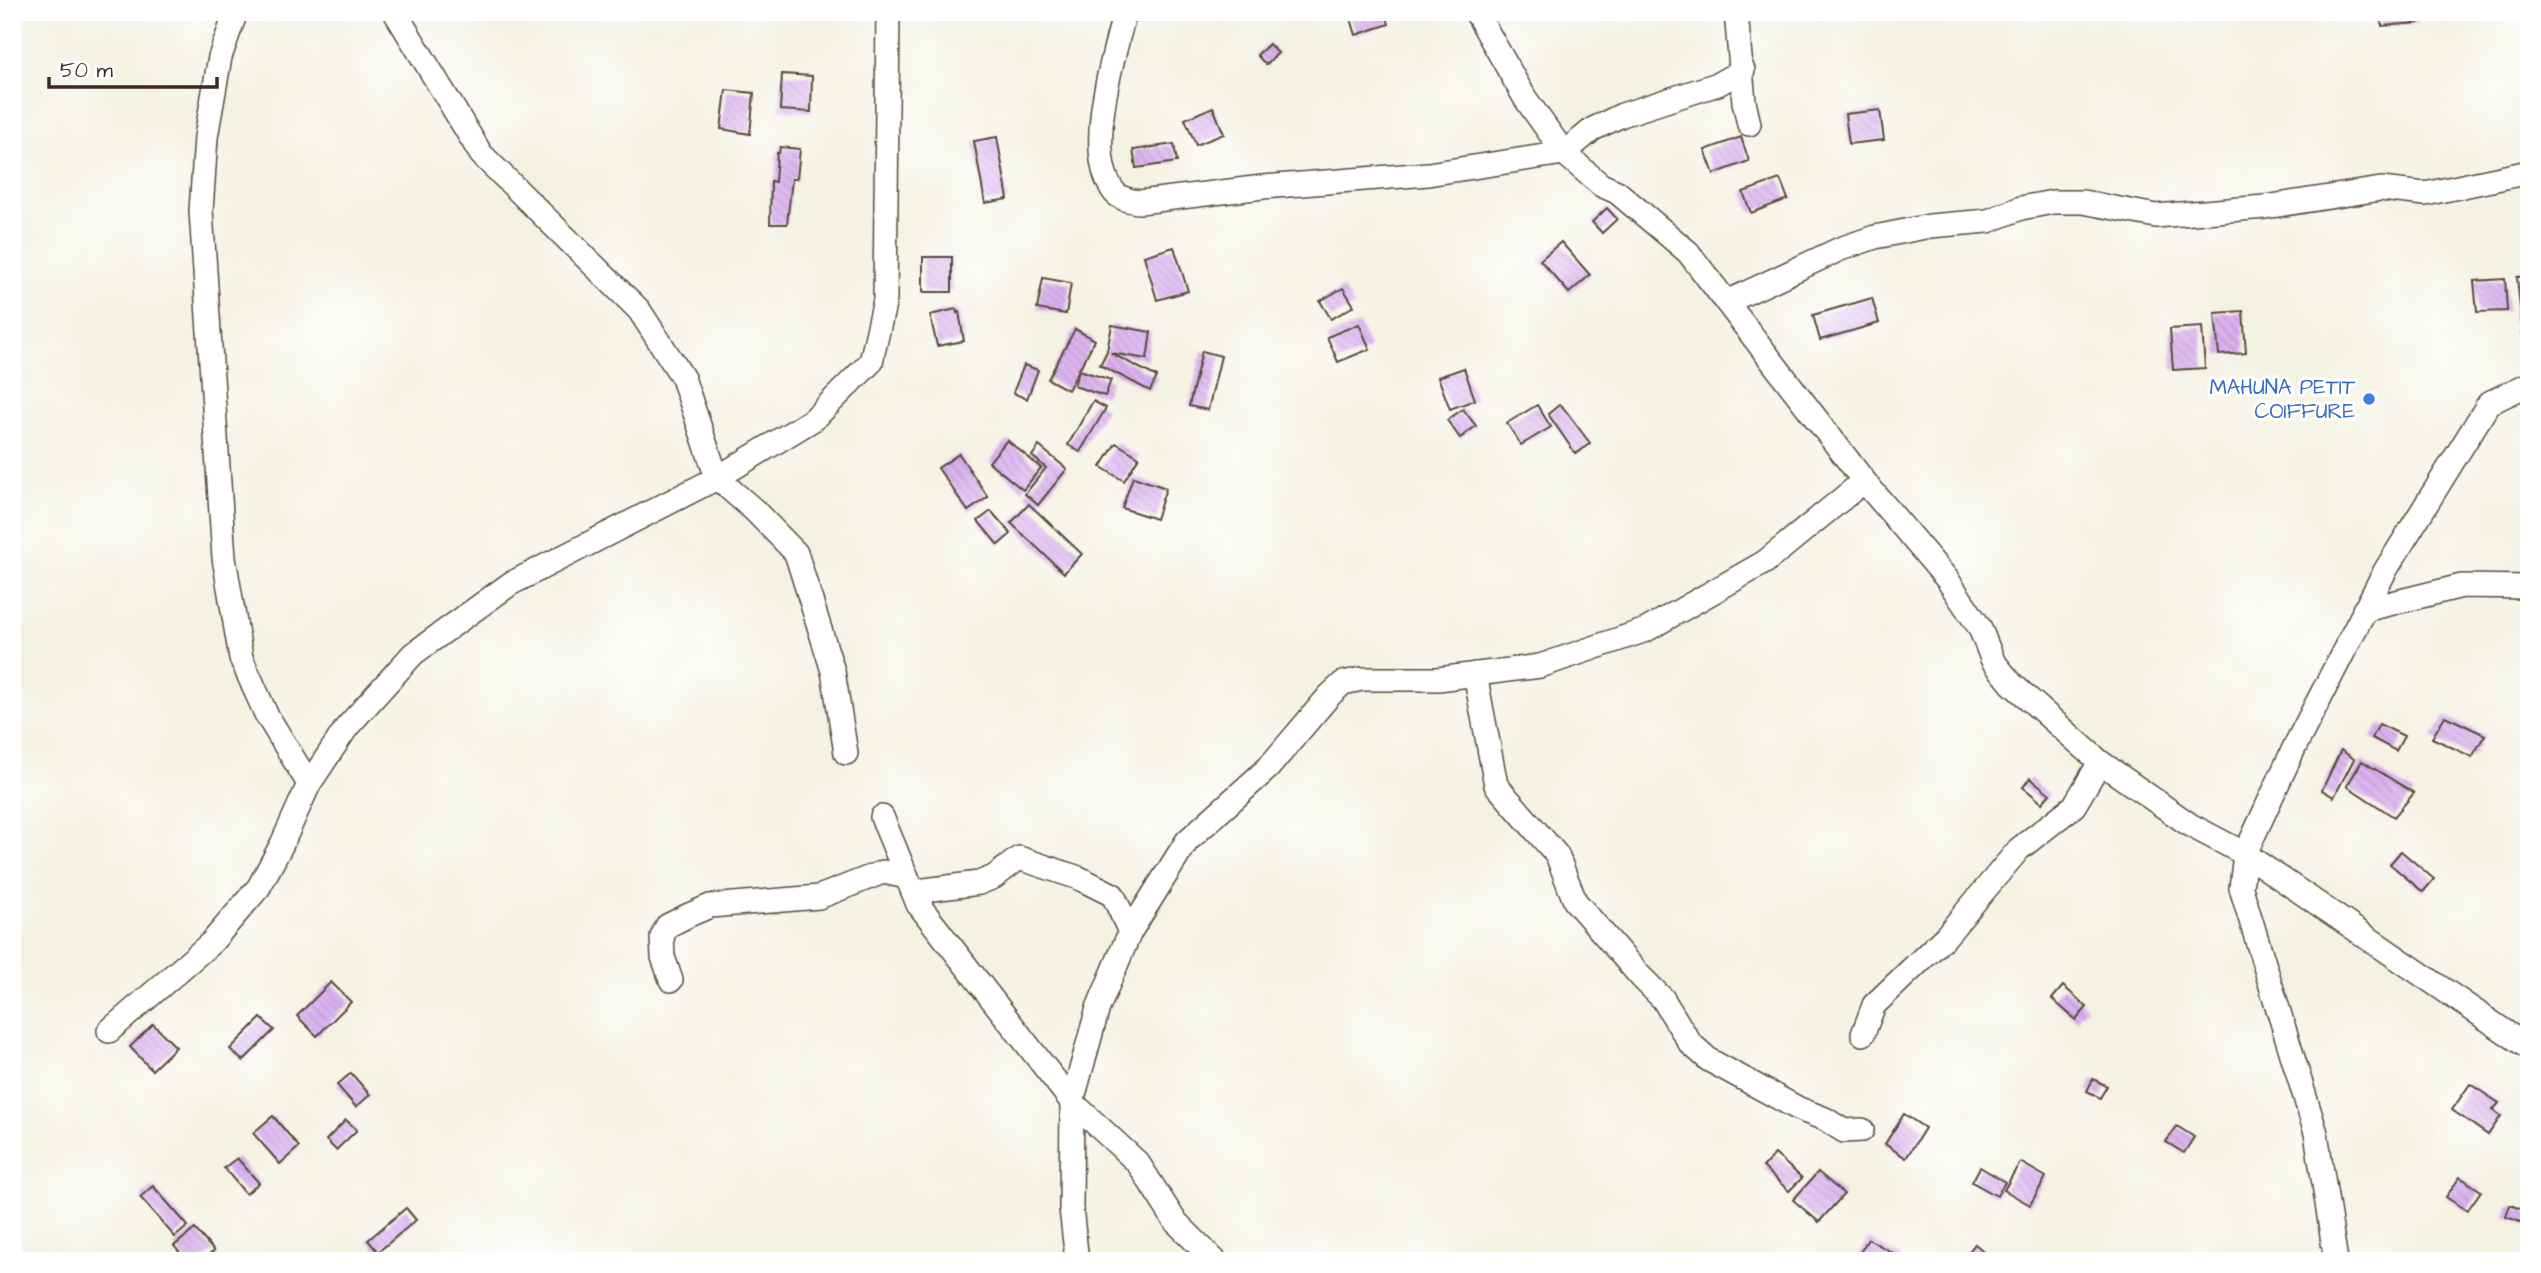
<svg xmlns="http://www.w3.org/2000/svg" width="2541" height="1273" viewBox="0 0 2541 1273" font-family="'Architects Daughter',sans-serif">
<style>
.building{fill:url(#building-back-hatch)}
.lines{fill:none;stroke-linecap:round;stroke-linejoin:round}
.minor-casing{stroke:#57483b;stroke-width:26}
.minor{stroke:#fff;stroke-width:23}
.shop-dot{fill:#3f7fe0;stroke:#fff;stroke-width:2.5}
.labels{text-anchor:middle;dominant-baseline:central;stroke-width:6;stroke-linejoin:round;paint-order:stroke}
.shop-label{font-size:21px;fill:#366cbe;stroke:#fff;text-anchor:end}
</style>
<defs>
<pattern id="building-back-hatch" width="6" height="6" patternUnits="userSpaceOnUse" patternTransform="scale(1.75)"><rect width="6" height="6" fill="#dbb1ef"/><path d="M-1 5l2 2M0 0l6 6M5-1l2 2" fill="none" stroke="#bd98cc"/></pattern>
</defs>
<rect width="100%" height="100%" fill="#fff"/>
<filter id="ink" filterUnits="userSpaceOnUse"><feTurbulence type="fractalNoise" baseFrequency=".0143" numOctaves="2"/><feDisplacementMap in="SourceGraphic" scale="14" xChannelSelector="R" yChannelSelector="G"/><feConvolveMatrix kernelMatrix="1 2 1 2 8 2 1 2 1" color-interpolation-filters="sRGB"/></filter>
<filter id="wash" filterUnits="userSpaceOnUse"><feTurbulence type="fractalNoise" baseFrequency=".00686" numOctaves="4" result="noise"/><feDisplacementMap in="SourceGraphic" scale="28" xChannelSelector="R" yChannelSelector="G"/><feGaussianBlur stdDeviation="1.57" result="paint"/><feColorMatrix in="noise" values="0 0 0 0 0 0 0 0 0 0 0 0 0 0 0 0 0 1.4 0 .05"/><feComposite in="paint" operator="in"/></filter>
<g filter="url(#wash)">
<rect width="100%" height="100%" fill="#f4f2e2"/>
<g id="blocks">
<g class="building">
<path d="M 1349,12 L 1385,12 L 1389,24 L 1356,35 Z"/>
<path d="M 2381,12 L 2417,12 L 2418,23 L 2382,26 Z"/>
<path d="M 1269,44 L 1278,53 L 1266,65 L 1257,55 Z"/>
<path d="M 782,74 L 812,76 L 811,112 L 780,110 Z"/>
<path d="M 726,90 L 754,93 L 750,134 L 721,129 Z"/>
<path d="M 1213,107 L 1224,134 L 1196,145 L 1185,119 Z"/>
<path d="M 1880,110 L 1884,140 L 1849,144 L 1845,114 Z"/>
<path d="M 997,137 L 1008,199 L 985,203 L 974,141 Z"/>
<path d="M 1741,137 L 1749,161 L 1714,174 L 1705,150 Z"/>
<path d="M 1174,144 L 1177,162 L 1136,168 L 1133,150 Z"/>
<path d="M 780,147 L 800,149 L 797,179 L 792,179 L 787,224 L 770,224 L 771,181 L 775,182 L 777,153 L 779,153 Z"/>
<path d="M 1780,179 L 1788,199 L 1751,213 L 1743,192 Z"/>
<path d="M 1607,208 L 1617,219 L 1602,233 L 1592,222 Z"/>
<path d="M 1561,242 L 1590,275 L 1569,293 L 1540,260 Z"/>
<path d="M 1174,247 L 1188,291 L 1157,300 L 1144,256 Z"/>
<rect x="923" y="257" width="29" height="35"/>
<path d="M 2529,276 L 2529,358 L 2525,358 L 2517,277 Z"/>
<path d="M 1043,278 L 1071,283 L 1066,314 L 1037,309 Z"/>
<path d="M 2505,279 L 2507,311 L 2477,312 L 2474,281 Z"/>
<path d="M 1343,288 L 1354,306 L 1331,319 L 1320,301 Z"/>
<path d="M 1872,298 L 1879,323 L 1820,340 L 1813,315 Z"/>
<path d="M 956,309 L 957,313 L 959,312 L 964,341 L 937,346 L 930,315 Z"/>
<path d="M 2243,311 L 2246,353 L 2219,355 L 2215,313 Z"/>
<path d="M 1359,324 L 1370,349 L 1338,362 L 1327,337 Z"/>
<path d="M 1112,325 L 1151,332 L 1147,359 L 1111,353 L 1157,377 L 1150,391 L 1100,365 L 1107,351 Z"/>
<path d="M 2202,327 L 2205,368 L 2173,370 L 2170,329 Z"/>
<path d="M 1075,329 L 1095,340 L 1068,390 L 1048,379 Z"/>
<path d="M 1202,351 L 1221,356 L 1208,410 L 1189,406 Z"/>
<path d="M 1024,365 L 1038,370 L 1027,399 L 1013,393 Z"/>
<path d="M 1464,368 L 1475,400 L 1450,409 L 1438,377 Z"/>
<path d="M 1079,370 L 1111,380 L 1105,396 L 1074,386 Z"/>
<path d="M 1093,401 L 1106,408 L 1080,452 L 1068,445 Z"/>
<path d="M 1537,405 L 1551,427 L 1521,445 L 1507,423 Z"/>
<path d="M 1559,405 L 1562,406 L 1590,443 L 1579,452 L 1575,453 L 1548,414 Z"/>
<path d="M 1463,409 L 1476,426 L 1460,438 L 1447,420 Z"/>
<path d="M 1007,440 L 1041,468 L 1023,490 L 989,462 Z"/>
<path d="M 1116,443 L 1139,457 L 1124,481 L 1101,467 Z"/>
<path d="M 1039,446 L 1067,469 L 1038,505 L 1025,494 L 1046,468 L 1032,456 Z"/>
<path d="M 959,454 L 988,497 L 968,511 L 938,468 Z"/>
<path d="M 1133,477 L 1166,488 L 1156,519 L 1122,508 Z"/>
<path d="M 1029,504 L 1082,554 L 1064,573 L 1011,523 Z"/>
<path d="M 991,511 L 1011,534 L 998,545 L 978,521 Z"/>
<path d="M 2445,716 L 2485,735 L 2472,757 L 2432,738 Z"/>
<path d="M 2379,724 L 2404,736 L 2396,751 L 2372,738 Z"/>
<path d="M 2341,750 L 2354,759 L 2334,797 L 2322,790 Z"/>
<path d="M 2362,761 L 2414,793 L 2394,817 L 2347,786 Z"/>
<path d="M 2030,778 L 2050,794 L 2042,803 L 2023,787 Z"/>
<path d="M 2401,851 L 2434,879 L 2423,892 L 2390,864 Z"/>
<path d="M 331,982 L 351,1002 L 317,1036 L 297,1016 Z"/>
<path d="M 2063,986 L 2087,1007 L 2076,1020 L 2052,999 Z"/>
<path d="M 261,1018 L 274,1030 L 243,1061 L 230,1049 Z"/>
<path d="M 153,1024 L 176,1047 L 152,1070 L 130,1047 Z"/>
<path d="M 351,1073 L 370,1095 L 356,1107 L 337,1085 Z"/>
<path d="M 2093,1079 L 2107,1086 L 2100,1098 L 2087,1091 Z"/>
<path d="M 2470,1084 L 2499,1103 L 2493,1110 L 2501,1116 L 2488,1135 L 2452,1110 Z"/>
<path d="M 1904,1114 L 1925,1128 L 1906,1158 L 1885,1144 Z"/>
<path d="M 273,1116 L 299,1147 L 280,1164 L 253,1133 Z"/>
<path d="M 346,1120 L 357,1130 L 336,1150 L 326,1140 Z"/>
<path d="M 2177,1126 L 2194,1137 L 2184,1153 L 2166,1142 Z"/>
<path d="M 1775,1154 L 1802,1178 L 1789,1191 L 1763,1167 Z"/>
<path d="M 237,1158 L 259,1183 L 246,1194 L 224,1168 Z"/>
<path d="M 2020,1162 L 2046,1177 L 2030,1205 L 2004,1190 Z"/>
<path d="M 1980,1167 L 2005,1182 L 1997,1196 L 1972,1182 Z"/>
<path d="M 1818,1172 L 1844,1194 L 1819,1222 L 1793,1200 Z"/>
<path d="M 2460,1177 L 2481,1191 L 2467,1211 L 2446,1197 Z"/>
<path d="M 153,1186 L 188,1226 L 175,1237 L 140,1197 Z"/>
<path d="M 2510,1205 L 2529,1212 L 2529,1225 L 2506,1217 Z"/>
<path d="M 406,1208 L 416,1220 L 378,1252 L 368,1240 Z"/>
<path d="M 195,1229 L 214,1251 L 202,1261 L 187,1261 L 174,1246 Z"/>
<path d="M 1868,1239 L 1902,1258 L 1900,1261 L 1855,1261 Z"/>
<path d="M 1975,1244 L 1988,1255 L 1982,1261 L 1961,1261 Z"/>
</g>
</g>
</g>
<g filter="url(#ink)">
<use href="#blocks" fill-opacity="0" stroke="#57483b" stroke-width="2"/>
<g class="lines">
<g class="minor-casing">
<g id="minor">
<path d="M 236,12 L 220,57 L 206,137 L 201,211 L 224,558 L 241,658 L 266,714 L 309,784"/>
<path d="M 395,12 L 481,154 L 639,310 L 683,378 L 717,478 L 754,510 L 796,553 L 833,671 L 846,753"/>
<path d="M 1125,12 C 1113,57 1085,148 1112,189 C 1118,199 1130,201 1140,202 L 1263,187 L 1428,174 L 1564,153 L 1593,129 L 1622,115 L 1718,84 L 1743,70"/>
<path d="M 1476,12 L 1525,98 L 1564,153 L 1601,185 L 1617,192 L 1688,252 L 1864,481 L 1947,579 L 1980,628 L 1993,661 L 2012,684 L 2100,762 L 2190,825 L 2245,854 L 2529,1048"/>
<path d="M 1736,12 L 1744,102 L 1749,124"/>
<path d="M 1727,302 L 1840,249 L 1875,237 L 1930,226 L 1988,221 L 2021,208 L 2053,202 L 2083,202 L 2156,216 L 2265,207 L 2381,189 L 2425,194 L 2529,172"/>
<path d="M 2364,610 L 2462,586 L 2529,587"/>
<path d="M 1475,674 L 1496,785 L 1557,855 L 1575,901 L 1641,977 L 1663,999 L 1690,1043 L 1709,1060 L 1799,1109 L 1825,1119 L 1844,1131 L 1862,1130"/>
<path d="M 882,817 L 918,904 L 1072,1102 L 1138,1163 L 1175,1221 L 1215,1261"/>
<path d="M 918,904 L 925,890 L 979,883 L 994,877 L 1019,858 L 1079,878 L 1113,895 L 1130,932"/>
<path d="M 671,980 L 663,957 L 662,937 L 667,926 L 689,915 L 710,906 L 819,897 L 883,872 L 907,877"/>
<path d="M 109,1031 L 212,942 L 259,887 L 282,844 L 309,784 L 347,727 L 413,654 L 510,584 L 717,478 L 814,419 L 871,362 L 885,300 L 888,12"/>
<path d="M 1863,1034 L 1874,1005 L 1946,936 L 2019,849 L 2074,806 L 2100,762"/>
<path d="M 1077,1261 L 1071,1208 L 1072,1102 L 1098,1008 L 1130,932 L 1187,841 L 1268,768 L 1329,696 L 1343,683 L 1362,679 L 1438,679 L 1540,666 L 1646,630 L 1765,562 L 1864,481"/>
<path d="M 2336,1261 L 2316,1133 L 2241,888 L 2245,854 L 2295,746 L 2385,571 L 2489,403 L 2529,384"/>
</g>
</g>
<use href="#minor" class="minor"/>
</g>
</g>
<circle class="shop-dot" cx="2369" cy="399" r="7"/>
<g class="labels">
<g class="shop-label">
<text x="2355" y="387">MAHUNA PETIT<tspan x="2355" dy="24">COIFFURE</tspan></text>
</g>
</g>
<rect width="2541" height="1273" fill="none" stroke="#fff" stroke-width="42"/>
<path d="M49 77v10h168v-10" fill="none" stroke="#3b2a1e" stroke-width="3.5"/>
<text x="60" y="77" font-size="21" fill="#3b2a1e" stroke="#ffffff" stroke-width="5" paint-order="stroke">50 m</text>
</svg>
